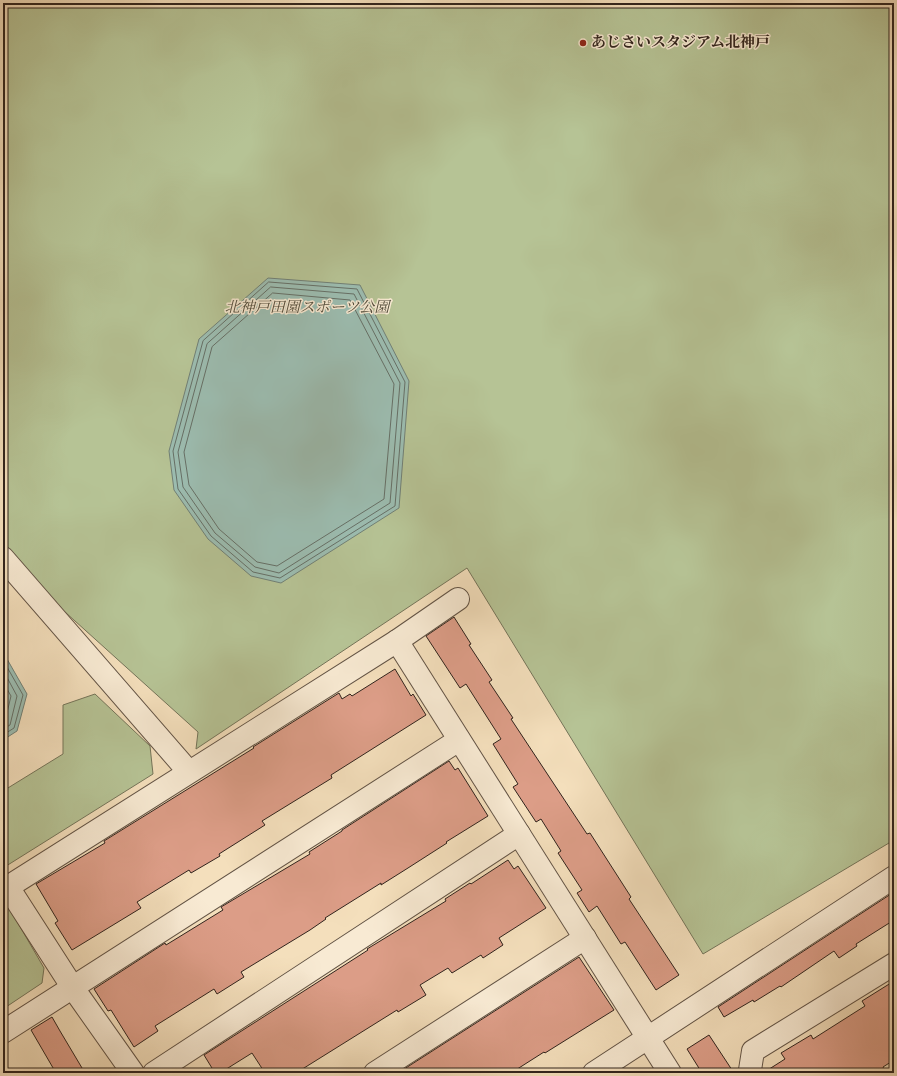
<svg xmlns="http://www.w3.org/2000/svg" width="897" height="1076" viewBox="0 0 897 1076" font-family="Vollkorn,'Noto Serif JP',serif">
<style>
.green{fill:#b6c395;stroke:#747459}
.water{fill:#9cbdb1;stroke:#718076}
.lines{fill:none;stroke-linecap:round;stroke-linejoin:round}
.shore{stroke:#667067;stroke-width:1}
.building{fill:#dc9d87;stroke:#31241d}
.minor-casing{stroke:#625345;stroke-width:24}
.minor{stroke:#f8ead3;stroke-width:22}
.poi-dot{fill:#8f2418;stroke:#f8ead3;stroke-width:1.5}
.labels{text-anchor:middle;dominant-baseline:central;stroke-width:3;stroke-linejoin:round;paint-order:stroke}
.poi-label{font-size:15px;font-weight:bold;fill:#31241d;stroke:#f8ead3;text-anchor:start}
.park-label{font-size:15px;font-style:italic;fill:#524c3b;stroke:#f8ead3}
</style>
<rect width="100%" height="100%" fill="#f4dfbc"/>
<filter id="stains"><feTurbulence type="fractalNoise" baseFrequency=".005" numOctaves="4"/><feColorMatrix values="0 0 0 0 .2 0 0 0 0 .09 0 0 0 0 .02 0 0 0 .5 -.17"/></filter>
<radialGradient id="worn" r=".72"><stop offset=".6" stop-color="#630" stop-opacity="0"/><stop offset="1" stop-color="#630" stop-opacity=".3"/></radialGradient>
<g class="green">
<path d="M 3,3 L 894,3 L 894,840 L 703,954 L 467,568 L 196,749 L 198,732 L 3,556 Z"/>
<path d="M 95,694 L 150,746 L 153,774 L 3,868 L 3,791 L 63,754 L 63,705 Z"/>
<path d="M 3,899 L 4,899 L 44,968 L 42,983 L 3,1009 Z"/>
</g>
<g class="water">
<path d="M 268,278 L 360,285 L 409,381 L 399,508 L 281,583 L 251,576 L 208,539 L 174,490 L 169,451 L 199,339 Z"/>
<path d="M 3,652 L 27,694 L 17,731 L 3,740 Z"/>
</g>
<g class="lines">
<g class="shore">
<path d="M 269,282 L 357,289 L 405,382 L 395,506 L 280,578 L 253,572 L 211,536 L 178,489 L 173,451 L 203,341 Z"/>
<path d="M 271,287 L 354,294 L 400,383 L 390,503 L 279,573 L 255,567 L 215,533 L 183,487 L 178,452 L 207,344 Z"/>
<path d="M 273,293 L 350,300 L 394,384 L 384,499 L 277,566 L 257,562 L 219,529 L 189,485 L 184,452 L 212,347 Z"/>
<path d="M 3,660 L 23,695 L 14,728 L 3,735"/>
<path d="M 3,670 L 17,696 L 10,725 L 3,729"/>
<path d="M 3,682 L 11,696 L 5,721 L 3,722"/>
</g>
</g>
<g class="building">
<path d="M 454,617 L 471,644 L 469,645 L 492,680 L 489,682 L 513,718 L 511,719 L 587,834 L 590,833 L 631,897 L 629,899 L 679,975 L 656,990 L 625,942 L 621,944 L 597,906 L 589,912 L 577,893 L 582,890 L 558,853 L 561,851 L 541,819 L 536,822 L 513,787 L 518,784 L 493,744 L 501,739 L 466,684 L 460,688 L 426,636 Z"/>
<path d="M 395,669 L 411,696 L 413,694 L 426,715 L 331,775 L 332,778 L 262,821 L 265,825 L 219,854 L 220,856 L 191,873 L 189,870 L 137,902 L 141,908 L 72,950 L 55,923 L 58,921 L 36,884 L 105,843 L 104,841 L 254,748 L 253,747 L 339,693 L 342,699 L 350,694 L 352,696 Z"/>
<path d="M 449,761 L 455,770 L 458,768 L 488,816 L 446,842 L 447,843 L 408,868 L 381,885 L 381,883 L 325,918 L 326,919 L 310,930 L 241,972 L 244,977 L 217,994 L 214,989 L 155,1026 L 158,1031 L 134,1047 L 111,1010 L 108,1011 L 94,989 L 165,943 L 166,945 L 223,910 L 221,907 L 310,854 L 309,852 L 342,831 L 342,830 Z"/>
<path d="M 508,860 L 514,869 L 518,866 L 546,908 L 499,938 L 503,945 L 483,958 L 481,955 L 452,973 L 448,968 L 420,985 L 426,995 L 398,1012 L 397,1010 L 296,1073 L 265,1073 L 252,1053 L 220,1073 L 215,1073 L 204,1055 L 368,950 L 367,949 L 446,901 L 445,899 L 470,883 L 471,884 Z"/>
<path d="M 894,892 L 894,920 L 856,944 L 857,946 L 839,958 L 834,951 L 781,987 L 780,986 L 754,1002 L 753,1000 L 724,1017 L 718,1007 Z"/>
<path d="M 579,957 L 614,1010 L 545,1053 L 544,1052 L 511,1073 L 398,1073 Z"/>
<path d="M 894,981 L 894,1060 L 883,1067 L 886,1073 L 763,1073 L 785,1059 L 781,1053 L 811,1035 L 813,1039 L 865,1006 L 862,1001 Z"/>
<path d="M 52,1017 L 60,1031 L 85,1073 L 56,1073 L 31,1030 Z"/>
<path d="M 709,1035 L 734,1073 L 702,1073 L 687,1049 Z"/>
</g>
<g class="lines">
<g class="minor-casing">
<g id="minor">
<path d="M 3,558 L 189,772"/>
<path d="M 397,641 L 670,1073"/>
<path d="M 8,887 L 73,988 L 133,1073"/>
<path d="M 3,890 L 397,641 L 458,599"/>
<path d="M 3,1032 L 459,740"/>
<path d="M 154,1073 L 519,834"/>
<path d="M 375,1073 L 585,938"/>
<path d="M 594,1073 L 894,877"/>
<path d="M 751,1073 L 750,1070 L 753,1051 L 894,964"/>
</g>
</g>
<use href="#minor" class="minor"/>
</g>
<circle class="poi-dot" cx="583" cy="43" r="4"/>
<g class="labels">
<g class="poi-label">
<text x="591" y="43">あじさいスタジアム北神戸</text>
</g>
<g class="park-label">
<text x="307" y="308">北神戸田園スポーツ公園</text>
</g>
</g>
<rect width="897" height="1076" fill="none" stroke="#f4dfbc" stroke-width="16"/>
<rect x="4" y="4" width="889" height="1068" fill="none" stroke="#31241d" stroke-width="2"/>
<rect x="8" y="8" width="881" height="1060" fill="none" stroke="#31241d"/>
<rect width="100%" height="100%" filter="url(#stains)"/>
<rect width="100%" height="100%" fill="url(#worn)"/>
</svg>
